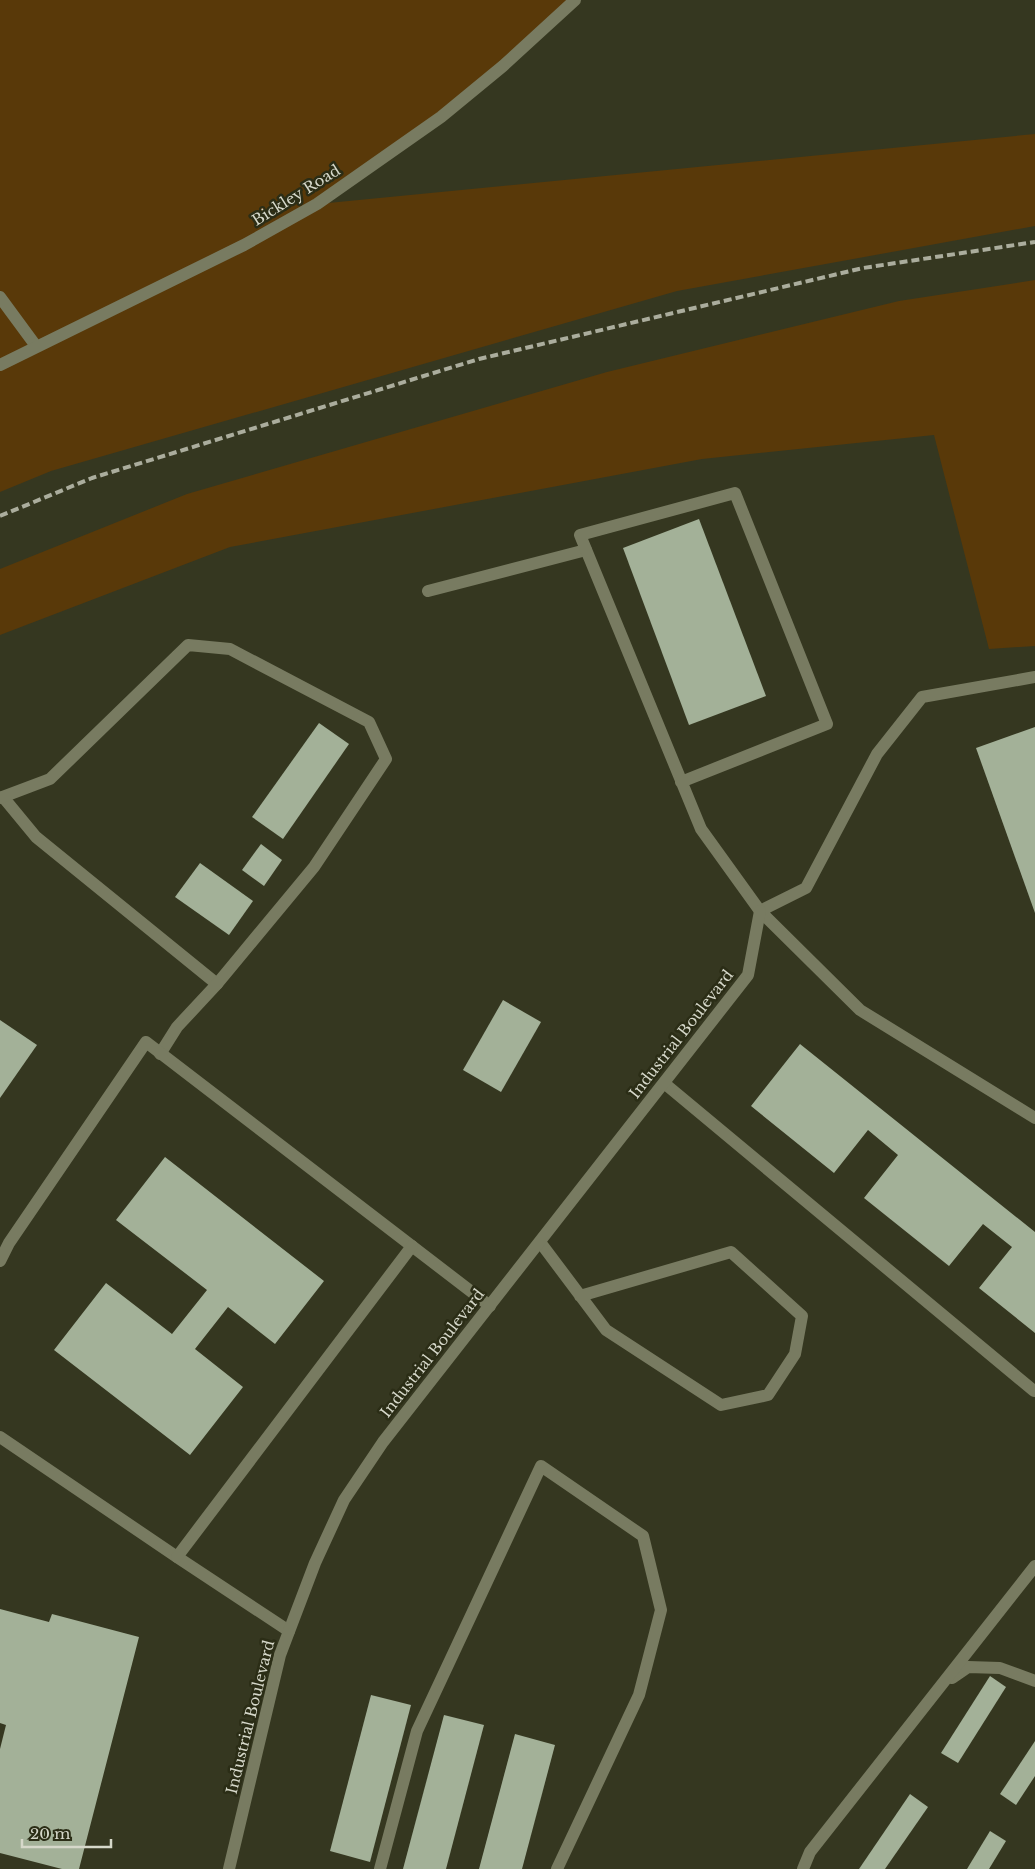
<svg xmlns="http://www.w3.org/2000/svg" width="1035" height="1869" viewBox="0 0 1035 1869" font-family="'Libre Baskerville',serif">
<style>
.green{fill:#593909}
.building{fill:#a3b198}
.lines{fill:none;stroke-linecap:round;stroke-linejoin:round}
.service{stroke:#787b61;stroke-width:12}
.minor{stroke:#787b61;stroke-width:12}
.rail{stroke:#abad9d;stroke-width:4;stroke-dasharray:8 4;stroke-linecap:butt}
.labels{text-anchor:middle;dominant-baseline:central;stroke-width:5;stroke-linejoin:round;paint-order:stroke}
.street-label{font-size:15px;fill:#d6d8ca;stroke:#2b2d16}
</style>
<rect width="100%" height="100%" fill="#353720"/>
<g class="green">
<path d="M 0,0 L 575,0 L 503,66 L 318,204 L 1035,134 L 1035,226 L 677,291 L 51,471 L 0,492 Z"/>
<path d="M 1035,280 L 1035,646 L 989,649 L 934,435 L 702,459 L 230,547 L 0,635 L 0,569 L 187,494 L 607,372 L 899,301 Z"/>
</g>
<g class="building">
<path d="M 699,519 L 766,696 L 689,725 L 623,548 Z"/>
<path d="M 319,723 L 349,744 L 283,839 L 252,817 Z"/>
<path d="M 1035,727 L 1035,913 L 976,748 Z"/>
<path d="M 261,844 L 282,860 L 264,886 L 242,870 Z"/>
<path d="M 200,863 L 253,901 L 229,935 L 175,897 Z"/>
<path d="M 503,1000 L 541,1022 L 501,1092 L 463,1070 Z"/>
<path d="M 0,1020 L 37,1045 L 0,1098 Z"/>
<path d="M 800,1044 L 1035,1232 L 1035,1333 L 979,1288 L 1012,1247 L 983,1224 L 949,1266 L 864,1198 L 898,1155 L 868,1130 L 834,1173 L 751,1106 Z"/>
<path d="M 165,1157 L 324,1281 L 275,1344 L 228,1307 L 195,1349 L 243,1387 L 190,1455 L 54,1350 L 106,1283 L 172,1334 L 207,1290 L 116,1220 Z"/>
<path d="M 0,1609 L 49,1622 L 52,1614 L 139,1637 L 79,1869 L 62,1869 L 0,1853 L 0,1749 L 6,1725 L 0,1723 Z"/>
<path d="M 990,1676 L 1006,1687 L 958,1763 L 941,1753 Z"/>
<path d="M 371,1695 L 411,1705 L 370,1862 L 330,1851 Z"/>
<path d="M 444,1715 L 484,1725 L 446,1869 L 403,1869 Z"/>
<path d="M 515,1734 L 555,1745 L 522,1869 L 479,1869 Z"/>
<path d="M 1035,1741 L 1035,1776 L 1016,1805 L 1000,1794 Z"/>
<path d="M 910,1794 L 928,1807 L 885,1869 L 859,1869 Z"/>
<path d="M 990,1831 L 1006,1841 L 989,1869 L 967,1869 Z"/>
</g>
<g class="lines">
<g class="service">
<path d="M 0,297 L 36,346"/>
<path d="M 428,591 L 586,550"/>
<path d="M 1035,677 L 922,697 L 877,754 L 806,888 L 760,911 L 860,1010 L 1035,1118"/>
<path d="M 681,782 L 827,724 L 735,493 L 580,535 L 701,829 L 760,911"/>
<path d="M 3,797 L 36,837 L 217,984"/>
<path d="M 0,798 L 50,779 L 188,645 L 230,649 L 369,722 L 386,759 L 314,867 L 217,984 L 177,1027 L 160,1054"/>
<path d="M 664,1083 L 1034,1391"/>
<path d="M 540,1242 L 606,1330 L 721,1405 L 768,1395 L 795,1354 L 802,1316 L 731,1252 L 580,1296"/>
<path d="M 0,1261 L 9,1243 L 146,1042 L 490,1306"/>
<path d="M 0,1437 L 177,1557 L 289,1631"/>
<path d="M 177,1557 L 412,1246"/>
<path d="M 952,1678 L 968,1667 L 1000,1668 L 1035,1681"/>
<path d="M 380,1869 L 417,1731 L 541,1466 L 643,1536 L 661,1610 L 639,1695 L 557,1869"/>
<path d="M 803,1869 L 810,1852 L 1035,1566"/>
</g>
<g class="minor">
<path d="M 0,365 L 244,245 L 317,204 L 441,117 L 503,66 L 575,0"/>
<path d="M 229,1869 L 280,1655 L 315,1563 L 344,1500 L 383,1442 L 748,975 L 760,911"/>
</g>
<path class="rail" d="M 0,516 L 92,478 L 479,359 L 863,268 L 1035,242"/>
</g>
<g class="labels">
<g class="street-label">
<text transform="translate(296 195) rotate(-32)">Bickley Road</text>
<text transform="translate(681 1034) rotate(-52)">Industrial Boulevard</text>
<text transform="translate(432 1353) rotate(-52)">Industrial Boulevard</text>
<text transform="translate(250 1717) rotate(-76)">Industrial Boulevard</text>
</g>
</g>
<path d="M22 1839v8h89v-8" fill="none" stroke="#d6d8ca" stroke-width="2.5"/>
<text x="30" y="1839" font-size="15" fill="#d6d8ca" stroke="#2b2d16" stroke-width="4" paint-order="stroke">20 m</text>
</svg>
